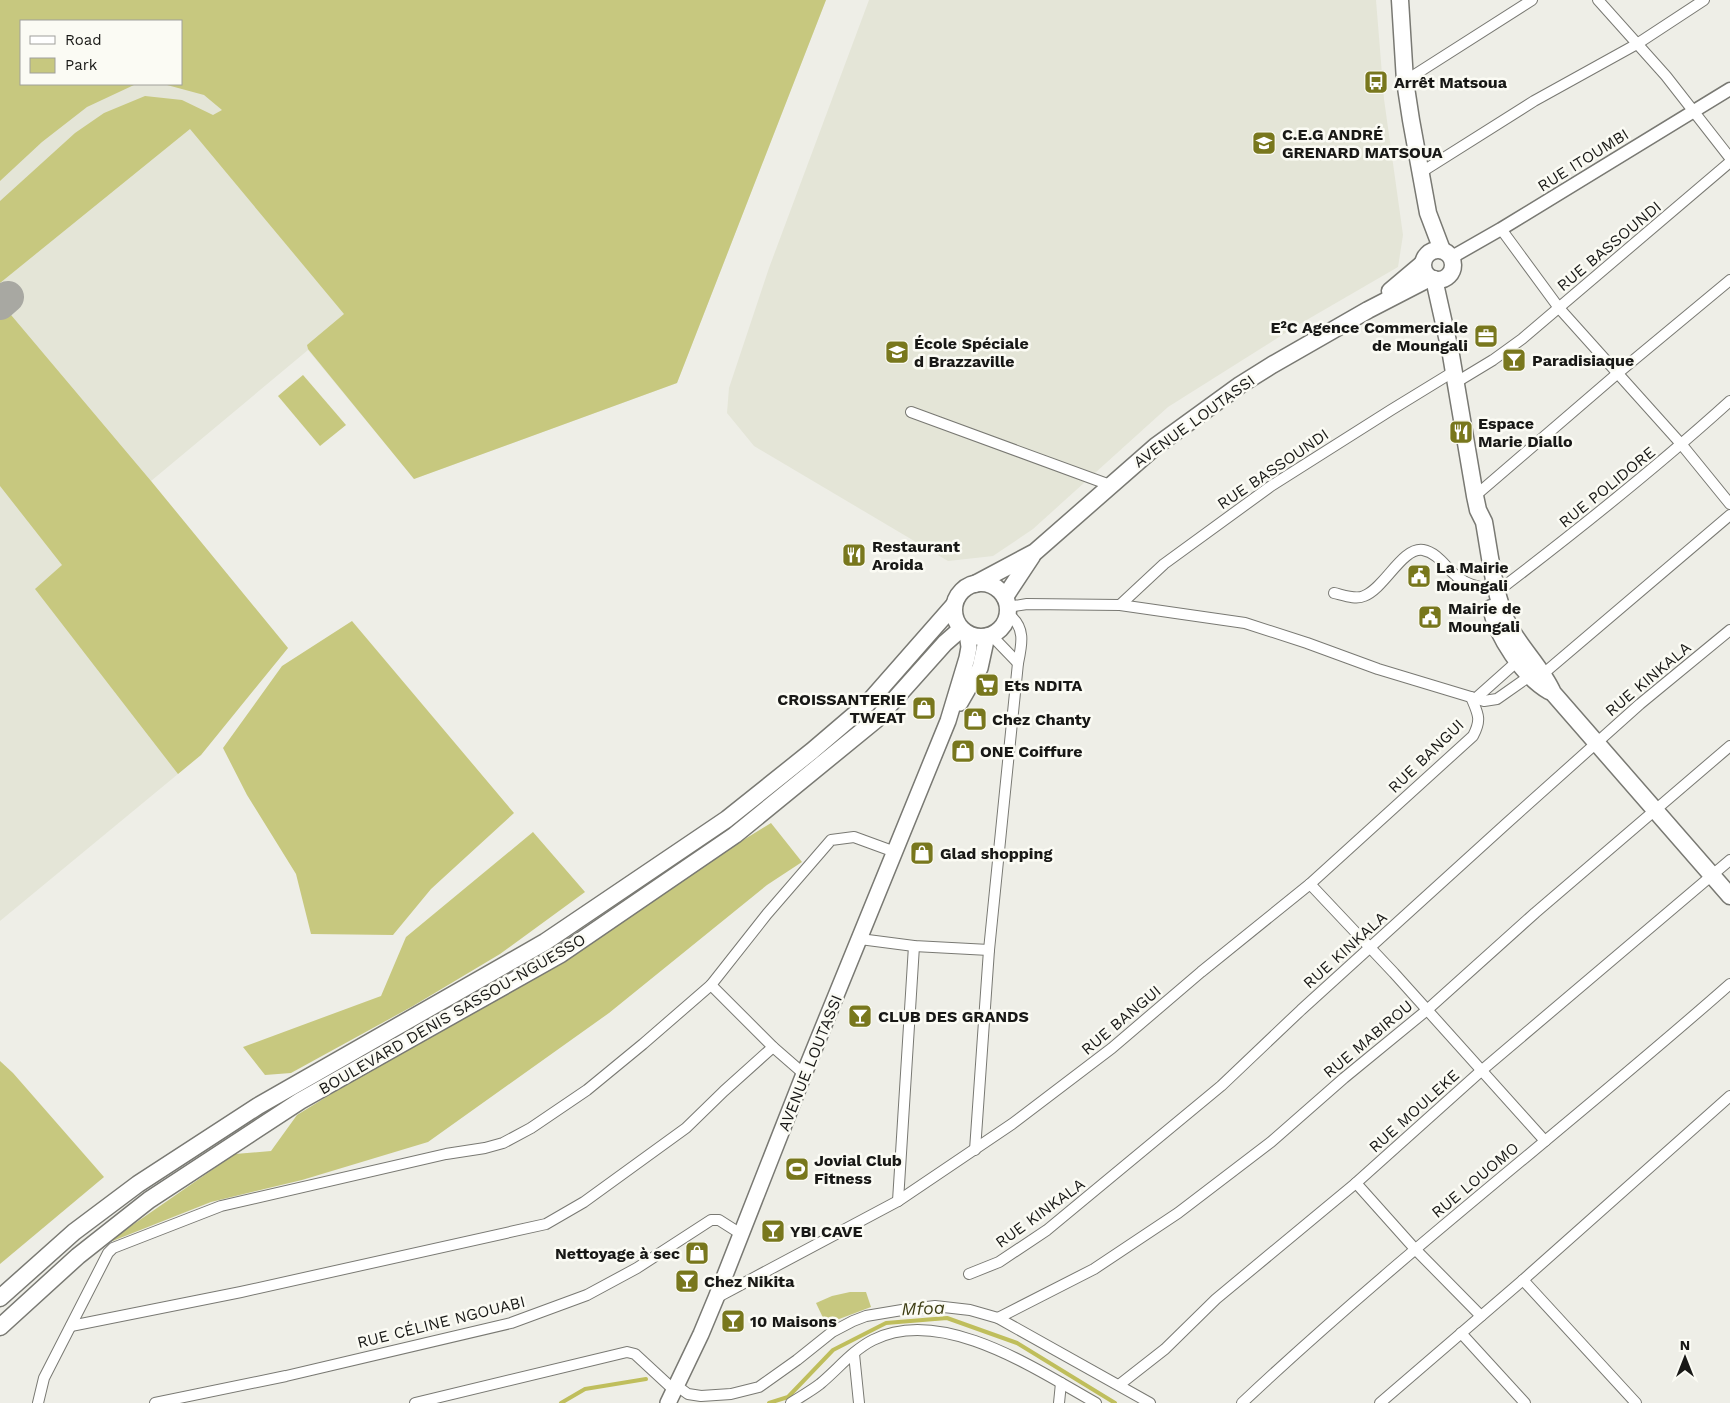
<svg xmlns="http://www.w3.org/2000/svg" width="1730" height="1403" viewBox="0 0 1730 1403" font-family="'Work Sans',sans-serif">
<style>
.built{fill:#e4e5d7;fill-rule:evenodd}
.green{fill:#c7c87f;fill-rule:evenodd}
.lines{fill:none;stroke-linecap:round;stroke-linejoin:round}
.stream{stroke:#bfbe5c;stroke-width:4}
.taxiway{stroke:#a8a8a2;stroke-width:32}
.minor-casing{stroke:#797973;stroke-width:12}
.tertiary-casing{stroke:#797973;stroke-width:15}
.secondary-casing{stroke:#797973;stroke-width:18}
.primary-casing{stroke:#797973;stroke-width:19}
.minor{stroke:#fff;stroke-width:10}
.tertiary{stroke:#fff;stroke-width:12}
.secondary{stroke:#fff;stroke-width:15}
.primary{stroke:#fff;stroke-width:16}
.labels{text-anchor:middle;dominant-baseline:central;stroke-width:5;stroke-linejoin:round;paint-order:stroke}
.poi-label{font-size:16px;font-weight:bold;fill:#181816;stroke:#fbfbf4;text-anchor:start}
.street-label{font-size:16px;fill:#181816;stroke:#fbfbf4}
.water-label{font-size:18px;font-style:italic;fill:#404016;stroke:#fbfbf4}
</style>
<rect width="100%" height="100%" fill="#eeeee7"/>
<g class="built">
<path d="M 0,0 L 826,0 L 677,383 L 414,479 L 308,350 L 151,481 L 288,648 L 201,755 L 0,921 ZM 21,21 L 181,21 L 181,84 L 21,84 Z"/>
<path d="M 869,0 L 1376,0 L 1384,99 L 1403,235 L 1398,267 L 1298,325 L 1168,407 L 1033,529 L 993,556 L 948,561 L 754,446 L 727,413 L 729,388 L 769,268 Z"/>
</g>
<g class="green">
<path d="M 0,0 L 826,0 L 677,383 L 414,479 L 308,349 L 307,345 L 344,314 L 190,129 L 0,283 L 0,201 L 75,133 L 104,113 L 145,96 L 182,100 L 213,115 L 222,110 L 204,95 L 167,85 L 134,85 L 87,107 L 42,142 L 0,181 ZM 21,21 L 181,21 L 181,84 L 21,84 Z"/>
<path d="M 6,309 L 151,481 L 288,648 L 201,755 L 178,774 L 35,589 L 62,565 L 0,486 L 0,314 Z"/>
<path d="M 303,375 L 346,425 L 320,446 L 278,396 Z"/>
<path d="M 352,621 L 514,813 L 431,889 L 393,935 L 311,934 L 296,874 L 247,795 L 223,748 L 282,666 Z"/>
<path d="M 771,823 L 802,862 L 767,885 L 609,1013 L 428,1142 L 302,1180 L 211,1202 L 105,1244 L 235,1154 L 271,1151 L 297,1115 Z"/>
<path d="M 533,832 L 585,892 L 500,954 L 413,1006 L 291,1073 L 265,1075 L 243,1047 L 381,996 L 406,937 Z"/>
<path d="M 0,1061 L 13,1073 L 104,1177 L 0,1264 Z"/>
<path d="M 850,1292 L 866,1292 L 871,1307 L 826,1324 L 816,1303 L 832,1296 Z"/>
</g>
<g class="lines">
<g class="stream">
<path d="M 561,1403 L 585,1389 L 646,1379"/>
<path d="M 769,1403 L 788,1397 L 833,1350 L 886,1323 L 947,1318 L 1017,1343 L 1115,1403"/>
</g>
<path class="taxiway" d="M 0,304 L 8,297"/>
<g class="minor-casing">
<g id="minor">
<path d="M 1598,0 L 1666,76 L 1730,158"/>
<path d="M 1405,81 L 1532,0"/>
<path d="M 1420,173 L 1534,101 L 1637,44 L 1704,0"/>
<path d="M 1501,229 L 1559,308 L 1682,445 L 1730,504"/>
<path d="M 1455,383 L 1493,360 L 1522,339 L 1730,162"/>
<path d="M 911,412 L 1110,485"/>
<path d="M 1475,496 L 1618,373 L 1730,280"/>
<path d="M 1498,591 C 1578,530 1656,468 1730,401"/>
<path d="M 1334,593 C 1343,595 1356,600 1364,596 C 1385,588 1402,547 1423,550 C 1439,553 1447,570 1459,578 C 1468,585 1477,587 1488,588"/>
<path d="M 1120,605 L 1164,564 L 1271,486 L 1391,410 L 1453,372"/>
<path d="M 1008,607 L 1027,604 L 1120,605 L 1245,623 L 1307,643 L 1378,669 L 1484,701 L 1497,699 L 1534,673"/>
<path d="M 991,635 L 1018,663"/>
<path d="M 1543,674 L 1730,515"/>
<path d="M 1475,699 L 1521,658"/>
<path d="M 1310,884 L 1394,973 L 1545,1141"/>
<path d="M 860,939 L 914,946 L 989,950"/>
<path d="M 711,985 L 773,1047 L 804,1074"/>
<path d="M 975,1150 L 989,950 L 1018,663 C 1022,644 1026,627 1008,614"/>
<path d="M 1356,1183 L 1415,1249 L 1481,1316"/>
<path d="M 898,1201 L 914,946"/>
<path d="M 969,1274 L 999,1262 L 1047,1230 L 1221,1086 L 1301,1010 L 1507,823 L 1640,704 L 1730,630"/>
<path d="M 1523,1280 L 1636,1403"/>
<path d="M 716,1298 L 898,1201 L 1012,1124 L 1112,1048 L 1201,972 L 1310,884 L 1473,736 C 1482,719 1478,714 1471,697"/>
<path d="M 998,1318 L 1094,1269 L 1178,1213 L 1271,1142 L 1344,1078 L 1427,1010 L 1535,913 L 1730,746"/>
<path d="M 71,1326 L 241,1292 L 546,1224 L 584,1202 L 686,1128 L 724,1091 L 773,1047"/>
<path d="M 1461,1333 L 1525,1403"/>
<path d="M 854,1354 L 859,1403"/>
<path d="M 1119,1385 L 1165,1349 L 1216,1299 L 1356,1183 L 1481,1071 L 1730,860"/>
<path d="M 677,1386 L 688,1394 L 701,1396 L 731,1394 L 759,1387 L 797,1360 L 832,1332 L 853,1321 L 866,1316 L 902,1310 L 935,1306 L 970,1310 L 998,1318 L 1150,1403"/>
<path d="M 38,1403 L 44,1378 L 108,1253 L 113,1248 L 221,1206 L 446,1154 L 485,1148 L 503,1143 L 531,1128 L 587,1090 L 643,1044 L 711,985 L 767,914 L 831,840 L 854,837 L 895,852"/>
<path d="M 155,1403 L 286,1376 L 511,1323 L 587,1295 L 637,1268 L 711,1220 L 719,1220 L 741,1234"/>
<path d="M 415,1403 L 627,1352 L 635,1354 L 675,1391"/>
<path d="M 791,1403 C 800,1397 811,1391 820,1384 C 837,1370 853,1350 873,1340 C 942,1305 1037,1370 1096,1403"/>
<path d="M 1059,1403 L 1061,1383"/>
<path d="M 1242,1403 C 1398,1256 1569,1126 1730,984"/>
<path d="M 1380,1403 L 1523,1280 L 1730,1096"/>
</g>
</g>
<g class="tertiary-casing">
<path id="tertiary" d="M 1452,257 L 1501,229 L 1730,89"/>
</g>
<g class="secondary-casing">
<g id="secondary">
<path d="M 960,703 L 980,668 L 987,636"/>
<path d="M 668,1403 L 701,1334 L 716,1298 L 804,1074 L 948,721 L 967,658 L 969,647 L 967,633"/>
</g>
</g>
<g class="primary-casing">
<g id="primary">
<path d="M 1400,0 L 1405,81 L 1411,120 L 1428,213 L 1442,250"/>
<circle cx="1438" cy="265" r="15"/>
<path d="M 1434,279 L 1451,355 L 1475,496 L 1478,510 L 1484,522 C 1490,555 1494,596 1509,626 C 1522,650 1542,668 1553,693 L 1730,896"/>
<path d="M 1390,291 L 1422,264"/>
<circle cx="981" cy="610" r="27"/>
<path d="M 975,584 L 1035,552 L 1156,446 L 1240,385 L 1272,365 L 1368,310 L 1430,278"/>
<path d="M 1005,597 L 1032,556"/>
<path d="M 1491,608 C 1497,636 1523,676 1549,691"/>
<path d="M 0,1298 L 74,1232 L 138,1184 L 258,1106 L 545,942 L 727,819 L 812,751 L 867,704 L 954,605"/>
<path d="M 0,1327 L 78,1256 L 149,1200 L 300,1101 L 561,954 L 735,835 L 877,719 L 945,643 L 961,629"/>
</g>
</g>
<use href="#minor" class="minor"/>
<use href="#tertiary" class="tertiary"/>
<use href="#secondary" class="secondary"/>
<use href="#primary" class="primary"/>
</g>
<defs>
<g id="bus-square" transform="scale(1.25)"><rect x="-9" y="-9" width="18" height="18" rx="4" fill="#78771d" stroke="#fbfbf4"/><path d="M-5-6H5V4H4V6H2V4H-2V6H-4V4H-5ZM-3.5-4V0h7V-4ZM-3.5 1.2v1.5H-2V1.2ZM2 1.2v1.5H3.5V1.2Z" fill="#fff"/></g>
<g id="school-square" transform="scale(1.25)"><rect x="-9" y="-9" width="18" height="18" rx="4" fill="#78771d" stroke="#fbfbf4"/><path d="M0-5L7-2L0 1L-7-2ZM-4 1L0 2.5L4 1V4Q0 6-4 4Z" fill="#fff"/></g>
<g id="office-square" transform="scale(1.25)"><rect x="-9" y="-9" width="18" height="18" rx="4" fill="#78771d" stroke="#fbfbf4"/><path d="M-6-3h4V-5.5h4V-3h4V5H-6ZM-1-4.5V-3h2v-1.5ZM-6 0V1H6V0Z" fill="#fff"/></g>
<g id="bar-square" transform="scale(1.25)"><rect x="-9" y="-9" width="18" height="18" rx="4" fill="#78771d" stroke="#fbfbf4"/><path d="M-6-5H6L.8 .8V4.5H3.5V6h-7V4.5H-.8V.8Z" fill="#fff"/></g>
<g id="restaurant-square" transform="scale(1.25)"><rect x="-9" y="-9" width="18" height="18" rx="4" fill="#78771d" stroke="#fbfbf4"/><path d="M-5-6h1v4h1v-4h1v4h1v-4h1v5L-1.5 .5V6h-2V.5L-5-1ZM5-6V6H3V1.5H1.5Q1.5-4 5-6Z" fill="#fff"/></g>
<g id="civic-square" transform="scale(1.25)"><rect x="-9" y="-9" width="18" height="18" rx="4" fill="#78771d" stroke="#fbfbf4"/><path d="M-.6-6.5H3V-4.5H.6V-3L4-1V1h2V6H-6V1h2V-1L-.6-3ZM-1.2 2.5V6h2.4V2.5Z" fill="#fff"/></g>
<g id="supermarket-square" transform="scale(1.25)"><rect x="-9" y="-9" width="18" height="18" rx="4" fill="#78771d" stroke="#fbfbf4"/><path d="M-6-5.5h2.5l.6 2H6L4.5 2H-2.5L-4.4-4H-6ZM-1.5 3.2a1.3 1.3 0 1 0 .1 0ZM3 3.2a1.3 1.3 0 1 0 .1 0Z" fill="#fff"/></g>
<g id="shop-square" transform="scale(1.25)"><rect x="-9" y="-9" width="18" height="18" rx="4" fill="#78771d" stroke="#fbfbf4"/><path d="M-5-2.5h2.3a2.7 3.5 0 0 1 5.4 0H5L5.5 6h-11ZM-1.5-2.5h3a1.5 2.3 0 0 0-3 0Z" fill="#fff"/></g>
<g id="stadium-square" transform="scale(1.25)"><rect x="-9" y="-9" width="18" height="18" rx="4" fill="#78771d" stroke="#fbfbf4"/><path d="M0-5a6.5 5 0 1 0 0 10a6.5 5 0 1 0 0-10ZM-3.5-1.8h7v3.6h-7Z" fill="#fff"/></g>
</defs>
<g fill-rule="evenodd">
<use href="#bus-square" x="1376" y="82"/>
<use href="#school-square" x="1264" y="143"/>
<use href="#office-square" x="1486" y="336"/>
<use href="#school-square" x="897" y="352"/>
<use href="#bar-square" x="1514" y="360"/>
<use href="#restaurant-square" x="1461" y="432"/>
<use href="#restaurant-square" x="854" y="555"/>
<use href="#civic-square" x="1419" y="576"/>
<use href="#civic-square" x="1430" y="617"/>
<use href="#supermarket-square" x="987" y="685"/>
<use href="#shop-square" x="924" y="708"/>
<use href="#shop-square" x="975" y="719"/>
<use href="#shop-square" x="963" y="751"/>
<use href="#shop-square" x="922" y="853"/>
<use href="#bar-square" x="860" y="1016"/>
<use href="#stadium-square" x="797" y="1169"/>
<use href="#bar-square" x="773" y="1231"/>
<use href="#shop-square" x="697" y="1253"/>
<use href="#bar-square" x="687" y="1281"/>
<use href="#bar-square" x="733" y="1321"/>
</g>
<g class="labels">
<g class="poi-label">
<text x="1394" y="82">Arrêt Matsoua</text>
<text x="1282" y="134">C.E.G ANDRÉ<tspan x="1282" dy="18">GRENARD MATSOUA</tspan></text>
<text x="1468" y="327" text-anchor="end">E²C Agence Commerciale<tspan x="1468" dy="18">de Moungali</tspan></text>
<text x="914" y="343">École Spéciale<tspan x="914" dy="18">d Brazzaville</tspan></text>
<text x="1532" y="360">Paradisiaque</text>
<text x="1478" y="423">Espace<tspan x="1478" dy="18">Marie Diallo</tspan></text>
<text x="872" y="546">Restaurant<tspan x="872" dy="18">Aroida</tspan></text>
<text x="1436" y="567">La Mairie<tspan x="1436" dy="18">Moungali</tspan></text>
<text x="1448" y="608">Mairie de<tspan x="1448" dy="18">Moungali</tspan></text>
<text x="1004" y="685">Ets NDITA</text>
<text x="906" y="699" text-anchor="end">CROISSANTERIE<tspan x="906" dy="18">TWEAT</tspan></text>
<text x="992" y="719">Chez Chanty</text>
<text x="980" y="751">ONE Coiffure</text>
<text x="940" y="853">Glad shopping</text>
<text x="878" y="1016">CLUB DES GRANDS</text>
<text x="814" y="1160">Jovial Club<tspan x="814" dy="18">Fitness</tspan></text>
<text x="790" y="1231">YBI CAVE</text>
<text x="680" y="1253" text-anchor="end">Nettoyage à sec</text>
<text x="704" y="1281">Chez Nikita</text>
<text x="750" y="1321">10 Maisons</text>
</g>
<g class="street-label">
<text transform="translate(1583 160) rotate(-32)">RUE ITOUMBI</text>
<text transform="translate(1609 246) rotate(-40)">RUE BASSOUNDI</text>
<text transform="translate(1194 421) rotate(-36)">AVENUE LOUTASSI</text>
<text transform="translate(1273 469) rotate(-34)">RUE BASSOUNDI</text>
<text transform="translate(1607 487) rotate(-39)">RUE POLIDORE</text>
<text transform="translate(1648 679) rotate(-40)">RUE KINKALA</text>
<text transform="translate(1426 756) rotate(-44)">RUE BANGUI</text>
<text transform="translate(1345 950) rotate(-42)">RUE KINKALA</text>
<text transform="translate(452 1014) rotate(-30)">BOULEVARD DENIS SASSOU-NGUESSO</text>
<text transform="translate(1121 1020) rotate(-40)">RUE BANGUI</text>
<text transform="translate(1368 1039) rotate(-40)">RUE MABIROU</text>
<text transform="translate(810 1063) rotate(-68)">AVENUE LOUTASSI</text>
<text transform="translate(1414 1111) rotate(-42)">RUE MOULEKE</text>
<text transform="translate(1475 1180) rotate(-40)">RUE LOUOMO</text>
<text transform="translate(1040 1213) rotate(-36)">RUE KINKALA</text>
<text transform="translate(441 1322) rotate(-14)">RUE CÉLINE NGOUABI</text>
</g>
<g class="water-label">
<text transform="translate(923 1308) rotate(-2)">Mfoa</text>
</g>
</g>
<rect x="20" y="20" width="162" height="65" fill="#fbfbf4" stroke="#a0a09b"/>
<rect x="30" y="36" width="25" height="8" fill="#ffffff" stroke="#a0a09b"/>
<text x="65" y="45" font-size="15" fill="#181816">Road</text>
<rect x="30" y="58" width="25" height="15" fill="#c7c87f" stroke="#a0a09b"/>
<text x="65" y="70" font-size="15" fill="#181816">Park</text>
<g transform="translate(1685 1358)" stroke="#fbfbf4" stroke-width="4" paint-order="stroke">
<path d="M0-4L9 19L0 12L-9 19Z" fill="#181816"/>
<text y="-8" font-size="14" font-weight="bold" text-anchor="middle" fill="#181816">N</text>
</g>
</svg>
